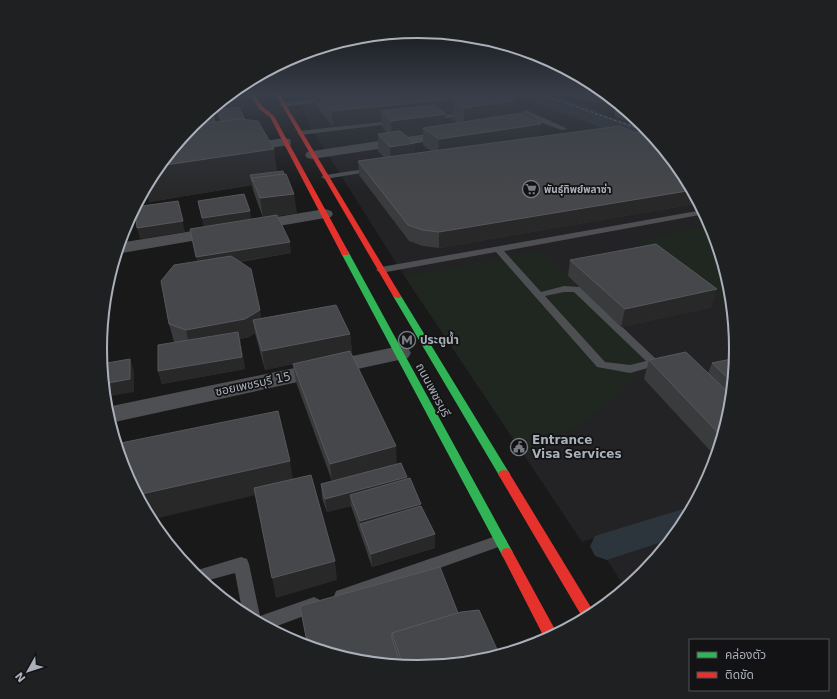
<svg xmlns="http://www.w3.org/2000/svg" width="837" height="699" viewBox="0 0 837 699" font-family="'DejaVu Sans','Noto Sans Thai',sans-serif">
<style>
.built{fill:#232326}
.green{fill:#1f2720}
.water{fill:#2c353c}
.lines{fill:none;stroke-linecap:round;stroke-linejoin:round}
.canal{fill:#2c353c;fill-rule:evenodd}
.ferry{stroke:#819fb6;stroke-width:1;stroke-dasharray:3 2;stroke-linecap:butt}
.lane{fill:#4d4f52;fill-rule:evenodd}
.street{fill:#4d4f52;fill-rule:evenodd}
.fast{fill:#30b455;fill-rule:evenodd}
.jam{fill:#e5322d;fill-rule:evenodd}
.wall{fill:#3a3b3c;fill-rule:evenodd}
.shaded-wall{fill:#282829}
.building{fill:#46474a;stroke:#56585c}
.labels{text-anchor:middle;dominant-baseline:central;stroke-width:3.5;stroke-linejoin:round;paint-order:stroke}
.far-poi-label{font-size:10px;font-weight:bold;fill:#aab0ba;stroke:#131315;text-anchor:start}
.poi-label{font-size:12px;font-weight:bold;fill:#aab0ba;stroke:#131315;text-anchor:start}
.street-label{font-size:12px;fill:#aab0ba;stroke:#131315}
.rim{fill:none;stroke:#aab0ba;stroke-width:2}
</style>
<rect width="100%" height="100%" fill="#191919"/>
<g class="built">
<path d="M 295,95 L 514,95 L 610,131 L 683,173 L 713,228 L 731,288 L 737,350 L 731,412 L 713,472 L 695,505 L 582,542 L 405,277 L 311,128 Z"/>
<path d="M 676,536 L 644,575 L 626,589 L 606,558 Z"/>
</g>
<g class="green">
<path d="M 711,225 L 731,288 L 733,308 L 639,240 Z"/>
<path d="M 541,250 L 646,355 L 633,380 L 616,398 L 590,419 L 563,434 L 522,452 L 405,277 Z"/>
</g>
<path class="water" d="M 514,95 L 556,95 L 610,117 L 647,129 L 663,148 L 610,131 Z"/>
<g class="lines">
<path class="canal" d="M 686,508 L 692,510 L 683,527 L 674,538 L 607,560 L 595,556 L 590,546 L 595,536 Z"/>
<path class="ferry" d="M 543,95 L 651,133"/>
<g class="lane">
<path d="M 329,97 L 331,98 L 331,100 L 283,107 L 280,105 L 283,103 Z"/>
<path d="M 526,110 L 566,128 L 567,129 L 562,130 L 542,123 L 522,125 L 522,123 L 537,120 L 524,113 L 524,111 Z"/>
<path d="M 466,112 L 468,113 L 468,115 L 431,120 L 428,118 L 431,116 Z"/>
<path d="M 396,120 L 399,122 L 398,123 L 300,135 L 297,133 L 300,131 Z"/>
<path d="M 372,168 L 376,170 L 374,171 L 325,179 L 321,177 L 325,175 Z"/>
<path d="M 703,210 L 705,214 L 504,251 L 541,292 L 564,286 L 580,287 L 656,359 L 666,359 L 668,361 L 666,363 L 630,373 L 597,367 L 496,252 L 381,273 L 376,270 L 381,267 ZM 564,292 L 574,292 L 646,361 L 630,365 L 605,362 L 545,296 Z"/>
<path d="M 499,535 L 504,537 L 507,541 L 504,545 L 342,603 L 336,601 L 334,596 L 336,591 L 342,589 Z"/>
<path d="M 241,557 L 247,559 L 249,564 L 260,616 L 314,597 L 320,600 L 322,605 L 320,610 L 269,629 L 243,615 L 235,573 L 202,582 L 191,572 Z"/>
</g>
<g class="street">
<path d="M 453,130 L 457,131 L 459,134 L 457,137 L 312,159 L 307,158 L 305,155 L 307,152 L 312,151 Z"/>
<path d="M 285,138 L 290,139 L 291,142 L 290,145 L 241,152 L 236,151 L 234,148 L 236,145 L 241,144 Z"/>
<path d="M 325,209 L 331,211 L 333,214 L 331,217 L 116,254 L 119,243 Z"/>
<path d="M 400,346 L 408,348 L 411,353 L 408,358 L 110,423 L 106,407 L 107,407 Z"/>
</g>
<g class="fast">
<path d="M 342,251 L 348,251 L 349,253 L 511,549 L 513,553 L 511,557 L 507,558 L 503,557 L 341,253 Z"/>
<path d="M 394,294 L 397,294 L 401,296 L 508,471 L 510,474 L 508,477 L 504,478 L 500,477 L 393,296 Z"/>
</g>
<g class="jam">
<path d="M 251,95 L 255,95 L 263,107 L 274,116 L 349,253 L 348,255 L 342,255 L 341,253 L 270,117 L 259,109 Z"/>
<path d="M 276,95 L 280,95 L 401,296 L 400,298 L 397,298 L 393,296 Z"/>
<path d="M 504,470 L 508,471 L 595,614 L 584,620 L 498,474 L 500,471 Z"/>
<path d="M 507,548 L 511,549 L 558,635 L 546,641 L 501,553 L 503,549 Z"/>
</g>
</g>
<g class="wall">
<path d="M 229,95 L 246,95 L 248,108 L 240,109 L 245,120 L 277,172 L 297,213 L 277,216 L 291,253 L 240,262 L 261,319 L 350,334 L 352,352 L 350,352 L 397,464 L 407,479 L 435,534 L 435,548 L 372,567 L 351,506 L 327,512 L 322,498 L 321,484 L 332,481 L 296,382 L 293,364 L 265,370 L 255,333 L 249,337 L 240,339 L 245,369 L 162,384 L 158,371 L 175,342 L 174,342 L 169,324 L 197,261 L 204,226 L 198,201 L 251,219 L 263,218 L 253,190 L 252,185 L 149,202 L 154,172 ZM 212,112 L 217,112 L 220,122 L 215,122 Z"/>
<path d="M 314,95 L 508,95 L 514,114 L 540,136 L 683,173 L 700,203 L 439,248 L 423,246 L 409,241 L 359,175 L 358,161 L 384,157 L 378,151 L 378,134 L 387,133 L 382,127 L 382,122 L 333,127 L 315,104 ZM 453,114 L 452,119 L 457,123 L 446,125 L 446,115 ZM 423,133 L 423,145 L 431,151 L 415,153 L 406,136 Z"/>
<path d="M 577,95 L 608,95 L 595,103 L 577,97 Z"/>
<path d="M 626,110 L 644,125 L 641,126 L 615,117 L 615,112 Z"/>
<path d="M 570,260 L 712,307 L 621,327 L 568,276 Z"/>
<path d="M 736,358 L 731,412 L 717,458 L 644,379 L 649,360 L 708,373 L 712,363 Z"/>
<path d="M 458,613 L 418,668 L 356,662 L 308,647 Z"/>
</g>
<g class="shaded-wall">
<path d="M 229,95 L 246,95 L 248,108 L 218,112 L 217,110 L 217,112 L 207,113 Z"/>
<path d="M 493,95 L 508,95 L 507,102 L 515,98 L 514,118 L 464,129 L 464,108 Z"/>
<path d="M 596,95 L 608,95 L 612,99 L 595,103 Z"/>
<path d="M 453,99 L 453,114 L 446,115 L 446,130 L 423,128 L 423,133 L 392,137 L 391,121 L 381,111 L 382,122 L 333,127 L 332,111 Z"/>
<path d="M 541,124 L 540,141 L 438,156 L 439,139 Z"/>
<path d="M 415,143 L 415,160 L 391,164 L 390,147 Z"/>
<path d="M 274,149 L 278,179 L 252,178 L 250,175 L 252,185 L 149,202 L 145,189 L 154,172 L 159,166 Z"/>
<path d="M 693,190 L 700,203 L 439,248 L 439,232 Z"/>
<path d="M 294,194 L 297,213 L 263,218 L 260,198 Z"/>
<path d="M 178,201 L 185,232 L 140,239 L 137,228 Z"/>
<path d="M 250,211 L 252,221 L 205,229 L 202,218 Z"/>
<path d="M 290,242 L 291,253 L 199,268 L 196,257 Z"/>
<path d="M 717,289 L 712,307 L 621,327 L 625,309 Z"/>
<path d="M 260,310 L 263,327 L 253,320 L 255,333 L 249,337 L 240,339 L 245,369 L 162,384 L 158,371 L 190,348 L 186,330 Z"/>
<path d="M 350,334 L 352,352 L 265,370 L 262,351 Z"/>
<path d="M 130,359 L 134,371 L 134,392 L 105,397 L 103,384 Z"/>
<path d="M 396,446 L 397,466 L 332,483 L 330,464 Z"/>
<path d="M 290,461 L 294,486 L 150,520 L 137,495 Z"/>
<path d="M 407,477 L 408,490 L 350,495 L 351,506 L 327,512 L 325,499 Z"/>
<path d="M 421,504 L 421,518 L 360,525 L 360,521 Z"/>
<path d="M 435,534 L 435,548 L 372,567 L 371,554 Z"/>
<path d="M 335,561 L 337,580 L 276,598 L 272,578 Z"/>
</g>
<g class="building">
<path d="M 318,95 L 475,95 L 453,98 L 454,99 L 332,111 Z"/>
<path d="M 475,95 L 504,95 L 515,98 L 512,100 L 513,101 L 464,108 L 453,98 Z"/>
<path d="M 434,105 L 446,114 L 391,121 L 381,111 Z"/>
<path d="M 239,107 L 245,120 L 240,119 L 222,121 L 217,110 Z"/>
<path d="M 211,109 L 215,122 L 193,125 L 193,124 Z"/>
<path d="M 626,110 L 639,120 L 615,112 Z"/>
<path d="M 522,113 L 541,124 L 439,139 L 423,128 Z"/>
<path d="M 240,119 L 258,121 L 274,149 L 159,166 L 193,125 Z"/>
<path d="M 620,126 L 633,132 L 641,133 L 653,139 L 656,139 L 683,173 L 693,190 L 439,232 L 423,230 L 408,225 L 358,161 Z"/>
<path d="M 400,131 L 415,143 L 390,147 L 378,134 Z"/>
<path d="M 283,171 L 284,174 L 252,178 L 253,182 L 250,175 Z"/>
<path d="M 286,174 L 294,194 L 260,198 L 252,178 Z"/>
<path d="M 244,194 L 250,211 L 202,218 L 198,201 Z"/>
<path d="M 178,201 L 183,221 L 137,228 L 135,207 Z"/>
<path d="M 277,215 L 290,242 L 196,257 L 190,229 Z"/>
<path d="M 656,244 L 717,289 L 625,309 L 570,260 Z"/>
<path d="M 231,256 L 251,269 L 260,310 L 245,319 L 186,330 L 169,324 L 161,281 L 174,265 Z"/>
<path d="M 336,305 L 350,334 L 262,351 L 253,320 Z"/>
<path d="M 238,332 L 242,357 L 158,371 L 158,345 Z"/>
<path d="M 350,351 L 396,446 L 330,464 L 293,364 Z"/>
<path d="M 686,352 L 732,396 L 731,412 L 723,438 L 649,360 Z"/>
<path d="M 736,358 L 734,384 L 712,363 Z"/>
<path d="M 130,359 L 130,379 L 103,384 L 101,364 Z"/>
<path d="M 278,411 L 290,461 L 137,495 L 124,471 L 116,444 Z"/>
<path d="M 401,463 L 407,477 L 325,499 L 321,484 Z"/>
<path d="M 311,475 L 335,561 L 272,578 L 254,488 Z"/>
<path d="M 410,478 L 421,504 L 360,521 L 350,495 Z"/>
<path d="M 421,506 L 435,534 L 371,554 L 360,524 Z"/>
<path d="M 440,567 L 458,613 L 392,633 L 392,638 L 401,666 L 356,662 L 308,647 L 300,606 Z"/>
<path d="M 479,610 L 500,656 L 480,662 L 418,668 L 403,666 L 392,633 L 461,612 Z"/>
</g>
<linearGradient id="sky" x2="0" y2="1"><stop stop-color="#0e0e0e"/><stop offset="0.49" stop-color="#383e49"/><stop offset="1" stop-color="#383e49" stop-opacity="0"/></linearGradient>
<rect width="837" height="193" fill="url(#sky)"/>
<defs>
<g id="supermarket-ring" transform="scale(0.9)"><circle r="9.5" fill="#131315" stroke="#777b82" stroke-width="1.5"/><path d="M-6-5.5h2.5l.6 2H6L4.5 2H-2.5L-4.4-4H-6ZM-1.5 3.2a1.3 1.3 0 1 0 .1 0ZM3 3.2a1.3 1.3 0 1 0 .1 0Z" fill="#777b82"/></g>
<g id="metro-ring" transform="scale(0.9)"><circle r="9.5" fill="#131315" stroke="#777b82" stroke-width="1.5"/><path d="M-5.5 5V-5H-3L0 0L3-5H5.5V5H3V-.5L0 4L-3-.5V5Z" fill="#777b82"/></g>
<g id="civic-ring" transform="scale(0.9)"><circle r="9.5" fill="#131315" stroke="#777b82" stroke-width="1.5"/><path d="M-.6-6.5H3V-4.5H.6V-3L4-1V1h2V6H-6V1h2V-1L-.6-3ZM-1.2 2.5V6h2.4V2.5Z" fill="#777b82"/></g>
</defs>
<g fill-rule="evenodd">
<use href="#supermarket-ring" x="531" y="189"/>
<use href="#metro-ring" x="407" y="340"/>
<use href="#civic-ring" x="519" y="447"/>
</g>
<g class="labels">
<g class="far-poi-label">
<text x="544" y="189">พันธุ์ทิพย์พลาซ่า</text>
</g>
<g class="poi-label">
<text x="420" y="340">ประตูน้ำ</text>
<text x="532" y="440">Entrance<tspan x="532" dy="14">Visa Services</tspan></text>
</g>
<g class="street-label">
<text transform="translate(253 384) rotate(-12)">ซอยเพชรบุรี 15</text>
<text transform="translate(433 390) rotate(62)">ถนนเพชรบุรี</text>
</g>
</g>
<path d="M0 0H837V699H0ZM107 349a311 311 0 1 1 622 0a311 311 0 1 1-622 0Z" fill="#1f2022" fill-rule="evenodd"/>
<path class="rim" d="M107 349a311 311 0 1 1 622 0a311 311 0 1 1-622 0Z"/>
<rect x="689" y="639" width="140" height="52" fill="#131315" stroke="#4f5257"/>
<rect x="697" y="652" width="20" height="6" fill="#30b455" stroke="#4f5257"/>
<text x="725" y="659" font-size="12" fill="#aab0ba">คล่องตัว</text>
<rect x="697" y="672" width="20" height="6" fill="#e5322d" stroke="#4f5257"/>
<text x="725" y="679" font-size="12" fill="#aab0ba">ติดขัด</text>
<g transform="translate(28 671) rotate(231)" stroke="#131315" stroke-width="3" paint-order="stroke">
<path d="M0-3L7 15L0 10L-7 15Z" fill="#aab0ba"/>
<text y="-6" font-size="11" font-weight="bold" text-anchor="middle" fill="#aab0ba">N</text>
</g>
</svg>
